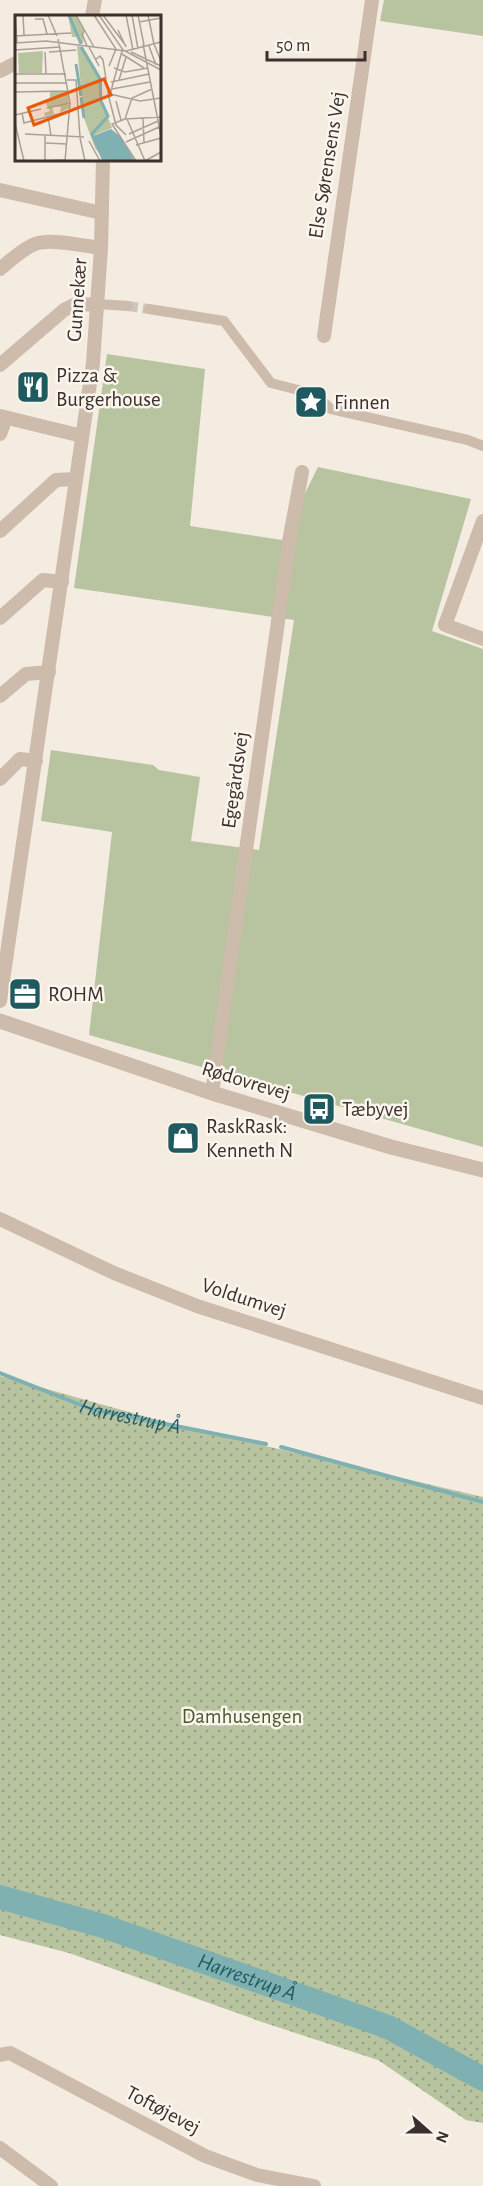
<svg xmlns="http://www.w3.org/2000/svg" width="483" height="2186" viewBox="0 0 483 2186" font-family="'Alegreya Sans',sans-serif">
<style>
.grass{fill:#b8c4a0}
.park{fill:url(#park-dots)}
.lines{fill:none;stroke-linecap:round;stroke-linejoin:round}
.stream{stroke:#7fb0b2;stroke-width:4}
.river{stroke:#7fb0b2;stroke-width:24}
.pedestrian-tunnel{stroke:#cfc6bd;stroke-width:10;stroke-dasharray:10 5;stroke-linecap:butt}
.pedestrian{stroke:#cdbbac;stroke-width:10}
.minor{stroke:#cdbbac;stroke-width:14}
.tertiary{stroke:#cdbbac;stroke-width:15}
.labels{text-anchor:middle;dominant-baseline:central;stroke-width:5;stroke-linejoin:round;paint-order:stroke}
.street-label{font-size:21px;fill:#3b302b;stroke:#fbf5ee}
.poi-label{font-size:21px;fill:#3b302b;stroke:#fbf5ee;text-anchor:start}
.park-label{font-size:21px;fill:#4a5a2e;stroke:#fbf5ee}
.water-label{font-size:22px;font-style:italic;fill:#1f5a5e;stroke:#fbf5ee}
.inset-river{fill:none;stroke:#7fb0b2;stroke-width:3}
.inset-road{fill:none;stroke:#aaa098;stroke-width:1.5}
.view{fill:#e8590c;fill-opacity:0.15;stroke:#e8590c;stroke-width:3}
.inset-edge{fill:none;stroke:#3b302b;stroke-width:3}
</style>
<defs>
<pattern id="park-dots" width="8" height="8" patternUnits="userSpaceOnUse" patternTransform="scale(1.5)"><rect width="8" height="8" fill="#b8c4a0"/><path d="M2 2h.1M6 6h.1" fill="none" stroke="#97a083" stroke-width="1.8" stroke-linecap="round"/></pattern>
</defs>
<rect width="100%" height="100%" fill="#f4ebe1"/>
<g class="grass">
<path d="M 384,0 L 483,0 L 483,36 L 380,21 Z"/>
<path d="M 107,354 L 205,369 L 190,526 L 282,540 L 318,467 L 471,499 L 432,631 L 483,649 L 483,1147 L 89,1035 L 112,832 L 41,821 L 51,750 L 153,765 L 159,770 L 200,777 L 191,841 L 259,850 L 294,620 L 74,588 Z"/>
</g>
<path class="park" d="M 0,1376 L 172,1424 L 483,1497 L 483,2123 L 466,2120 L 378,2060 L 262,2022 L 69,1953 L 0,1935 Z"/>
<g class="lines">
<g class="stream">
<path id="s1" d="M 0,1373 L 91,1409 L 266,1444"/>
<path d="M 281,1447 L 483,1502"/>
</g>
<path class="river" id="s2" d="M 0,1897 L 103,1926 L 388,2027 L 483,2079"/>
<path class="pedestrian-tunnel" d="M 128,306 L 149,309"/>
<g class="pedestrian">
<path d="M 98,304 L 128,306"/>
<path d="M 149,309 L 224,321 L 271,383 L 314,394 L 331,409 L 468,440 L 483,446"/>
</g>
<g class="minor">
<path d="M 92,16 L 95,0"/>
<path d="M 0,71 L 16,63"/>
<path d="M 0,190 L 102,213"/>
<path d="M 0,269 C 10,261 22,249 35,244 C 51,238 84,246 101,248"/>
<path d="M 324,336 L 372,0"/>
<path d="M 0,365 L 64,310 L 74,305 L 98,304"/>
<path d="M 0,416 L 82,436"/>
<path d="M 0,434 L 6,418"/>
<path d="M 483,521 L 445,625 L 483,639"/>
<path d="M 0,531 L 56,480 L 76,479"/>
<path d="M 0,618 L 43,580 L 62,582"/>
<path d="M 0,696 L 26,674 L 49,672"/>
<path d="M 0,779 L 20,759 L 36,761"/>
<path d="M 0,1001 L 93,363 L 101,248 L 103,159"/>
<path d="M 212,1093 L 290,536 L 302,472"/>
<path d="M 0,1219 L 114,1273 L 197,1306 L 483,1398"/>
<path d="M 0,2055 L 10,2053 L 205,2156 L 257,2175 L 314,2186"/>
<path d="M 0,2148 L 51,2186"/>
</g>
<path class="tertiary" d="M 0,1021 L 212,1093 L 391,1147 L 483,1170"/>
</g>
<defs>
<g id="restaurant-square" transform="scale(1.725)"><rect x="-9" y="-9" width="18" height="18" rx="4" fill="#1f5a5e" stroke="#fbf5ee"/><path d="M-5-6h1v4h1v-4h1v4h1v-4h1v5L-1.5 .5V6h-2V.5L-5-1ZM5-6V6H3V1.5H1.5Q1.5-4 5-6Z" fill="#fff"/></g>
<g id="sight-square" transform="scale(1.725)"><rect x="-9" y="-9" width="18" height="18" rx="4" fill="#1f5a5e" stroke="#fbf5ee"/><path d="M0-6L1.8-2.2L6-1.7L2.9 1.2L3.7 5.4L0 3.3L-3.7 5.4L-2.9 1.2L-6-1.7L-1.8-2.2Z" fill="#fff"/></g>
<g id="office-square" transform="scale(1.725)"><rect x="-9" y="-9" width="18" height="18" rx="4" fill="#1f5a5e" stroke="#fbf5ee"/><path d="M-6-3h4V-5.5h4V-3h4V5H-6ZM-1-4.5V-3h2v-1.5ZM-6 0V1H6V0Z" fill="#fff"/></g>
<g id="bus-square" transform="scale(1.725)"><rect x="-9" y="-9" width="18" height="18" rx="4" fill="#1f5a5e" stroke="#fbf5ee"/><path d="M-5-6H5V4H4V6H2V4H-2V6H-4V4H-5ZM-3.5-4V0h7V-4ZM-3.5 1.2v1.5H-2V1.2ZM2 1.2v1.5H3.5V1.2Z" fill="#fff"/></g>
<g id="shop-square" transform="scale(1.725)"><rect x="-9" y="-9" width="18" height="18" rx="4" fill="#1f5a5e" stroke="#fbf5ee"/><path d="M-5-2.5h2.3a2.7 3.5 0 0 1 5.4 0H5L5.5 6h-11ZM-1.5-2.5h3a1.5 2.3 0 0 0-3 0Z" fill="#fff"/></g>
</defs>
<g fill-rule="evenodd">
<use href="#restaurant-square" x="33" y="387"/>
<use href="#sight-square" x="311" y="402"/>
<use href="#office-square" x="25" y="994"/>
<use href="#bus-square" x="319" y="1109"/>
<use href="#shop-square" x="183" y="1138"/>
</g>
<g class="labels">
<g class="street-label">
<text transform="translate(327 165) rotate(-81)">Else Sørensens Vej</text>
<text transform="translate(77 300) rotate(-86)">Gunnekær</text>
<text transform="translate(235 780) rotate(-82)">Egegårdsvej</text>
<text transform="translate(246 1081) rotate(17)">Rødovrevej</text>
<text transform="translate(244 1298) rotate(18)">Voldumvej</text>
<text transform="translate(163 2110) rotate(28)">Toftøjevej</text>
</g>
<g class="poi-label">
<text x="56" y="375">Pizza &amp;<tspan x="56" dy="24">Burgerhouse</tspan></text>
<text x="334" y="402">Finnen</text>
<text x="48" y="994">ROHM</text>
<text x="342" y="1109">Tæbyvej</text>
<text x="206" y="1126">RaskRask:<tspan x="206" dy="24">Kenneth N</tspan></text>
</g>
<g class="park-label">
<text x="242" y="1716">Damhusengen</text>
</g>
<g class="water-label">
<text stroke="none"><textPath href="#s1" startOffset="138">Harrestrup Å</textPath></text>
<text stroke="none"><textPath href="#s2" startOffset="260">Harrestrup Å</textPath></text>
</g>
</g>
<g transform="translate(15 15)">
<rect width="146" height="146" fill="#f4ebe1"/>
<path d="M 35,77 L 53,77 L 54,93 L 45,98 L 46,92 L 37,91 L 39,99 L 30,101 L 29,98 L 35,96 L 30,87 L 35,86 Z" fill="#b8c4a0"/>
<path d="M 53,0 L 61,0 L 69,14 L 68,29 L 63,22 L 57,22 ZM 62,31 L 68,32 L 87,64 L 87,86 L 97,113 L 79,120 L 90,145 L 80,133 L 69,103 ZM 28,36 L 27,58 L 4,58 L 3,38 Z" fill="#b8c4a0"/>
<path d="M 96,114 L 106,122 L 119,145 L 90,145 L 78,121 Z" fill="#7fb0b2"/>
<path class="inset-river" d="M 54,0 L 66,29M 66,32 L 85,64 L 86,86 L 93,101 L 77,119 L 89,146M 61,49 L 66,81M 66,82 L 69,103"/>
<path class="inset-road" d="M 0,0 L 2,27M 8,0 L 9,20M 33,0 L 42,21M 61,0 L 79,32M 79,0 L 101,34 L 94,51M 84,0 L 108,35 L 146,55M 88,0 L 111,31M 111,0 L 118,35M 117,0 L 123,34M 123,0 L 129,30M 133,0 L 139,29M 20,4 L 28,4 L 32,19M 124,7 L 146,3M 70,15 L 67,19 L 72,31M 103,15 L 111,32M 0,21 L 56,18M 43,24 L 55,88 L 50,146M 0,28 L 31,26 L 111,36 L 146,27M 128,29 L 146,121M 139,29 L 146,46M 134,31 L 141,50M 74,32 L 84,51M 0,35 L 45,32M 107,36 L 94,83 L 101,110 L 111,120M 30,37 L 31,59M 34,37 L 61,35M 116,37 L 146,51M 107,39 L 129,53M 80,45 L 85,41 L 88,45 L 94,83M 99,53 L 110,57 L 133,53M 0,59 L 51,59M 52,65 L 61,65 L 65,122M 104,65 L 111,42M 96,67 L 134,59M 0,68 L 52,68M 97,74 L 135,67M 0,77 L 53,76M 95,79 L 125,86 L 146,83M 101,86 L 106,105M 32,93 L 55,88M 7,98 L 9,108 L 55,96M 0,100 L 26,94M 33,101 L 36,121M 128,103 L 129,128M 110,104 L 117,83 L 137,74M 112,104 L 130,146M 0,108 L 9,146M 10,119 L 69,122M 114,119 L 143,106M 30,121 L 30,145M 65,123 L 70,146M 74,126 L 85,146M 111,127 L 144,112M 31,128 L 52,129M 121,130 L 146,123M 25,146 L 50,145M 121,146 L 97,109 L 110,104 L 146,102M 130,146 L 146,137"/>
<path class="view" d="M 89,64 L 96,80 L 19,110 L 13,93 Z"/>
<rect width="146" height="146" class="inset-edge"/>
</g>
<g transform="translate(429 2132) rotate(111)" stroke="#fbf5ee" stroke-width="4.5" paint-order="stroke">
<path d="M0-4.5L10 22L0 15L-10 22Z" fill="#3b302b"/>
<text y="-9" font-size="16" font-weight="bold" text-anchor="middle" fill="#3b302b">N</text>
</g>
<path d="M267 51v9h98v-9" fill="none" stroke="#3b302b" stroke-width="3"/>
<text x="276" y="51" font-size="18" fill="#3b302b" stroke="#fbf5ee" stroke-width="4.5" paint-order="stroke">50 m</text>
</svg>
